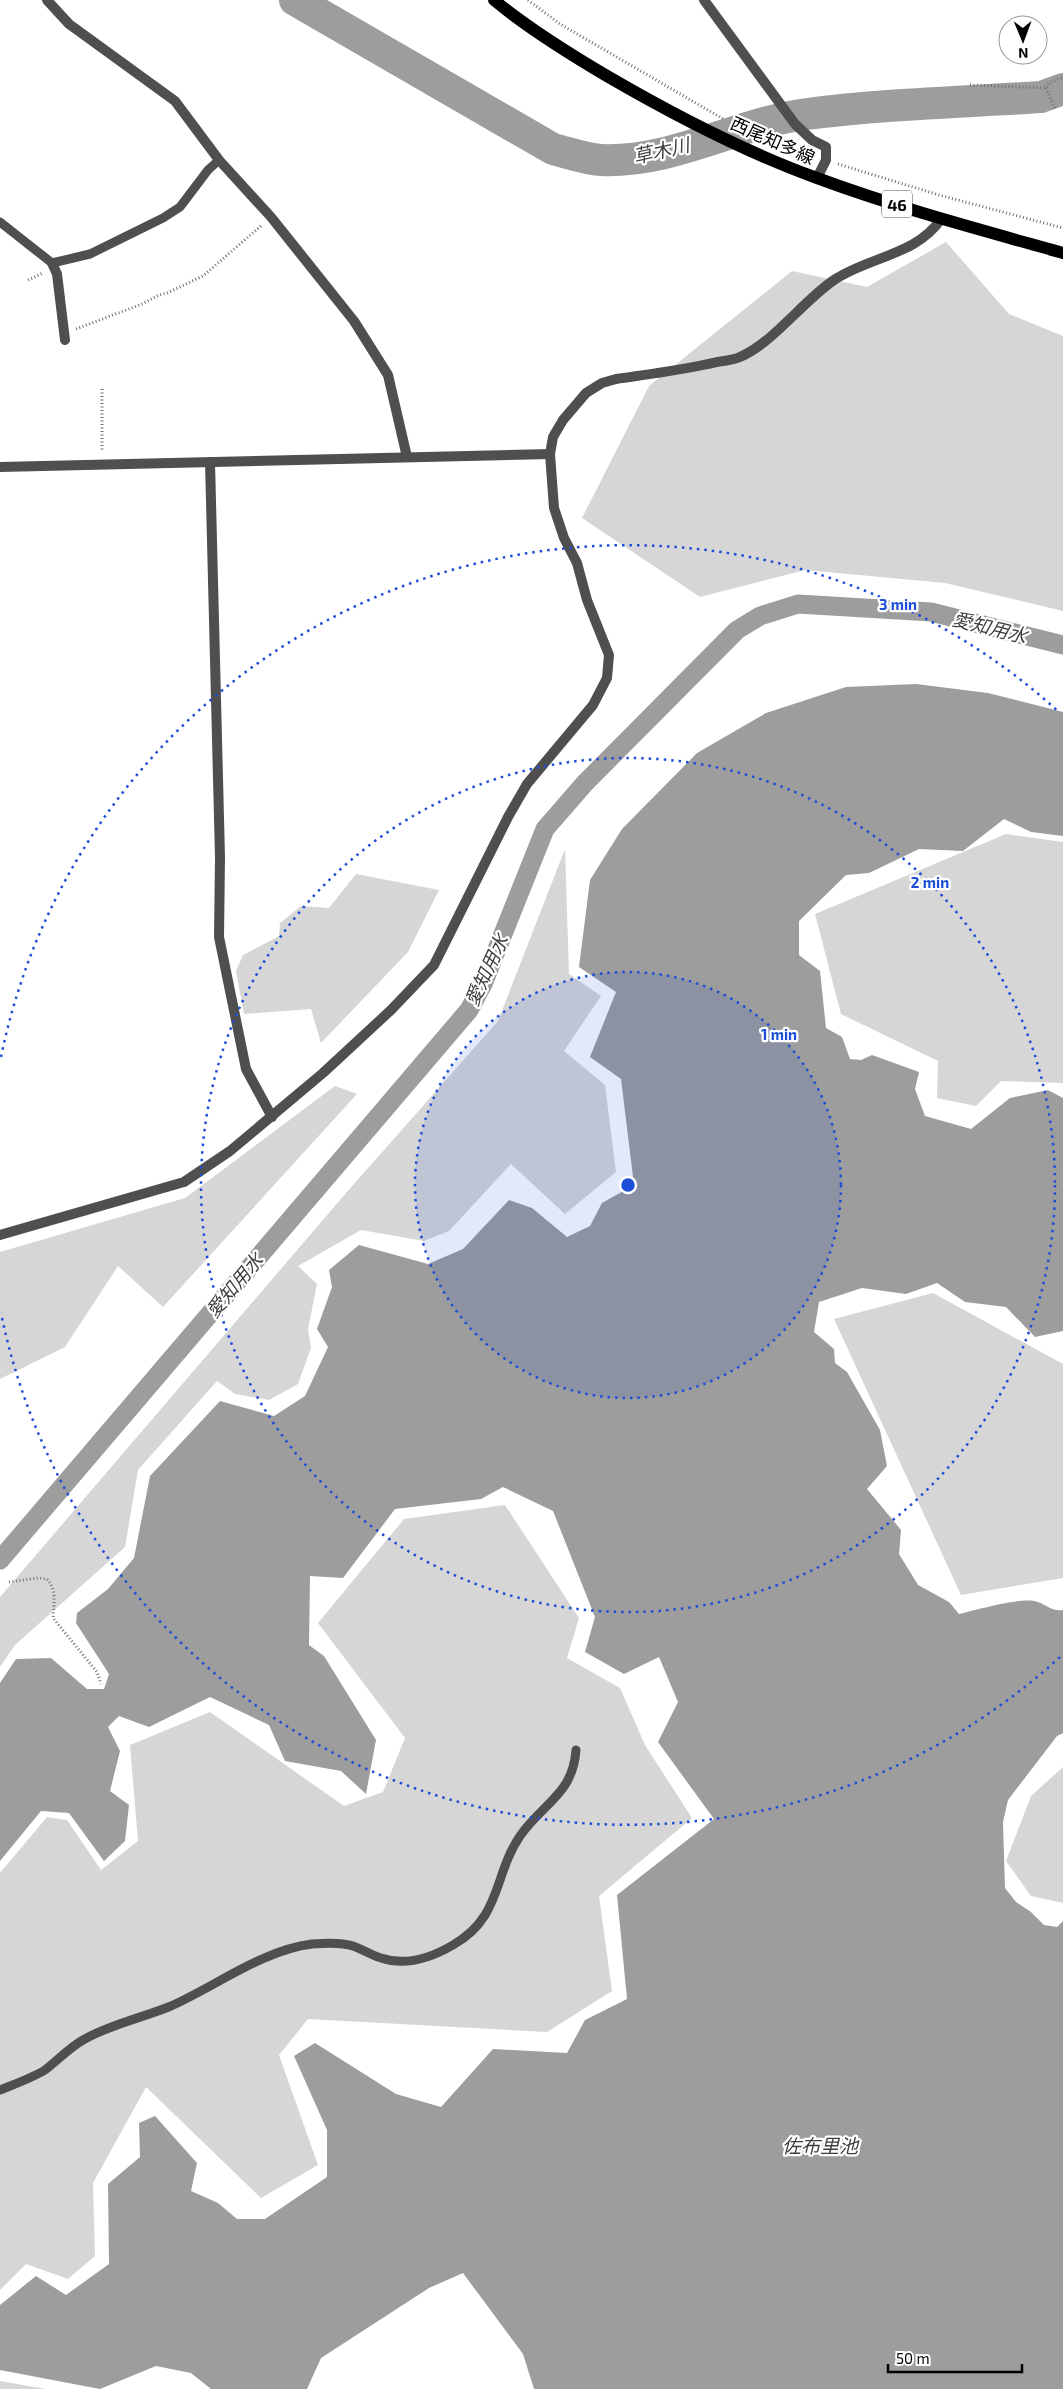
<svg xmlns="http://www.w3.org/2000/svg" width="1063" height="2389" viewBox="0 0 1063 2389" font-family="'Exo 2','Noto Sans JP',sans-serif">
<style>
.green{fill:#d6d6d6}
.water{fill:#9d9d9d}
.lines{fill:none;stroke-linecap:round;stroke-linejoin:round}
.canal{stroke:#9d9d9d;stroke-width:19}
.river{stroke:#9d9d9d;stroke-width:32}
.path{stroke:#717171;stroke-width:3;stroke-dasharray:1 2.5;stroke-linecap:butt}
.service{stroke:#4f4f4f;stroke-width:9}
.minor{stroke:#4f4f4f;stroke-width:10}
.primary{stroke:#000;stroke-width:12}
.ring{fill:none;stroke:#1d4ed8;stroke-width:2.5;stroke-dasharray:2.5 5}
.labels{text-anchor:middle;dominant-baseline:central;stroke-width:4.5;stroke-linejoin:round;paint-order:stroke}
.shield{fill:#fff;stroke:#4c4c4c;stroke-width:1}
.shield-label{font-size:16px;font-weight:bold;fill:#000}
.street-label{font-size:18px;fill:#000;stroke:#fff}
.water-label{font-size:19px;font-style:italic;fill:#3e3e3e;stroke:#fff}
.centre{fill:#1d4ed8;stroke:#fff;stroke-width:2.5}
.ring-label{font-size:15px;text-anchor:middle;font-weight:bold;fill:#1d4ed8;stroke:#fff;stroke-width:4.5;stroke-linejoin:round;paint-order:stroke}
</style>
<rect width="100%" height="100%" fill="#fff"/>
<g class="green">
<path d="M 946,242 L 1009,314 L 1063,336 L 1063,611 L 945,583 L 805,570 L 700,597 L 582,518 L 649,386 L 792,271 L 867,287 Z"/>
<path d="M 1006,834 L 1063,842 L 1063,1083 L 1001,1081 L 976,1106 L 937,1098 L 938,1061 L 841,1014 L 815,914 Z"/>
<path d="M 565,849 L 569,974 L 601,996 L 564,1051 L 605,1085 L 616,1172 L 565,1214 L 511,1164 L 449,1231 L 424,1241 L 361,1230 L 298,1266 L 317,1284 L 308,1329 L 311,1348 L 298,1384 L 269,1400 L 235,1394 L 217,1381 L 138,1470 L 125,1547 L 15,1645 L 0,1667 L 0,1597 L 346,1193 L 498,1021 Z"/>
<path d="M 356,874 L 439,890 L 408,952 L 321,1043 L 311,1009 L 244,1014 L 236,971 L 243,955 L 279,936 L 280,923 L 301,906 L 329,908 Z"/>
<path d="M 335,1086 L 357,1094 L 163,1307 L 118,1266 L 65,1347 L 0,1379 L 0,1252 L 185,1198 Z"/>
<path d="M 933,1293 L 1063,1364 L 1063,1578 L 961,1595 L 834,1319 Z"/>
<path d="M 505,1505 L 579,1618 L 567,1658 L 620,1688 L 645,1745 L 692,1818 L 599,1896 L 612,1991 L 547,2032 L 308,2019 L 279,2055 L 318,2165 L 261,2198 L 146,2087 L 93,2183 L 95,2256 L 68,2279 L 26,2264 L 0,2290 L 0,1873 L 47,1817 L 67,1820 L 101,1870 L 138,1841 L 130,1745 L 210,1712 L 344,1806 L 383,1792 L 405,1738 L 318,1623 L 404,1519 Z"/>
<path d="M 1063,1767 L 1063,1903 L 1031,1896 L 1006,1861 L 1031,1796 Z"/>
<path d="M 0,2381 L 46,2389 L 0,2389 Z"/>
</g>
<path class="water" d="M 916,684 L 988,693 L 1063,712 L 1063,836 L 1031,832 L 1004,819 L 963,851 L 919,849 L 869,873 L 846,875 L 799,921 L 799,955 L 820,971 L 826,1028 L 842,1037 L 850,1059 L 861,1060 L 872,1055 L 919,1072 L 915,1089 L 925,1116 L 971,1129 L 1010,1098 L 1048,1090 L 1063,1098 L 1063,1331 L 1035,1337 L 1006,1307 L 965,1302 L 937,1283 L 906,1294 L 862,1288 L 819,1302 L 814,1332 L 834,1349 L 835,1363 L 847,1372 L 880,1430 L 887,1466 L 867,1489 L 901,1530 L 899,1554 L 918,1585 L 949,1602 L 959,1614 C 975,1610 1018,1598 1034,1601 C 1046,1603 1050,1612 1063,1610 L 1063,1733 L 1057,1736 L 1008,1800 L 1003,1822 L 1005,1888 L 1016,1902 L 1031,1912 L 1044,1925 L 1057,1927 L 1063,1921 L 1063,2389 L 534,2389 L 523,2354 L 463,2273 L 429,2288 L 321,2358 L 307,2389 L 211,2389 L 191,2373 L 156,2366 L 100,2389 L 0,2370 L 0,2305 L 36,2276 L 66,2295 L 109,2264 L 108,2184 L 140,2157 L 139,2123 L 155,2116 L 197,2163 L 191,2191 L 218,2203 L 237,2219 L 265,2219 L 327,2177 L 327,2130 L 294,2056 L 315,2043 L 396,2094 L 441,2107 L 493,2049 L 567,2053 L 585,2020 L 627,1999 L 617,1895 L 714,1819 L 658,1742 L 678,1702 L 659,1657 L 624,1674 L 585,1652 L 595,1617 L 553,1511 L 503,1487 L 481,1499 L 395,1509 L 343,1578 L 310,1576 L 309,1645 L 324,1656 L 376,1740 L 366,1794 L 341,1771 L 285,1761 L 269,1725 L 210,1697 L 149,1727 L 119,1716 L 108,1727 L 120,1751 L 110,1791 L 129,1805 L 125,1841 L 104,1861 L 69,1813 L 41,1811 L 0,1861 L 0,1683 L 16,1659 L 51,1658 L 87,1689 L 104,1689 L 109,1674 L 76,1623 L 77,1613 L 108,1589 L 134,1558 L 150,1476 L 220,1401 L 274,1416 L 305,1396 L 328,1347 L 317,1329 L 332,1287 L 329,1270 L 359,1245 L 428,1264 L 463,1249 L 509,1200 L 532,1208 L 567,1237 L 590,1226 L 602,1203 L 634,1185 L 621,1079 L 590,1057 L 616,992 L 579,967 L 590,880 L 622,829 L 697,753 L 766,713 L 846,687 Z"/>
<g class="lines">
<path class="canal" d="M 0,1560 L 469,1010 L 483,984 L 545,829 L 585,783 L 737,630 L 760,616 L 798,604 L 931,612 L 1063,645"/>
<path class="river" d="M 295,0 L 553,149 C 569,153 585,159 601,160 C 673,163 737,123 807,114 C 884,104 963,102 1041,97 L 1063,89"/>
<g class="path">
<path d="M 528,0 L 560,24 L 725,120"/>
<path d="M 970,85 L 1046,88 L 1049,83 L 1063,77"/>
<path d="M 1046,88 L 1055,109"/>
<path d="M 757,136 L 806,153"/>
<path d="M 838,164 L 939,195 L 1063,228"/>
<path d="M 28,280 L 43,273"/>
<path d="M 76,329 L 142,304 L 159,295 L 167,293 L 203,276 L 262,225"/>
<path d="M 102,389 L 102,451"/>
<path d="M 9,1582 L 38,1578 L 47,1579 C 57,1591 54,1603 53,1618 L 97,1672 L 101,1684"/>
</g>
<g class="service">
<path d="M 0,222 L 52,263 L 90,254 L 163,218 L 180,207 L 208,170 L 219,160"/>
<path d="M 0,2090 C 15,2084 32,2078 45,2070 C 58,2060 69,2048 83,2040 C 111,2024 142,2018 171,2006 C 216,1986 263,1950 312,1944 C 325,1943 341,1942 353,1946 C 362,1949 371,1955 381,1958 C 405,1966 431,1958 453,1945 C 502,1917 493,1876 520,1836 C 543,1803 573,1794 576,1750"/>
</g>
<g class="minor">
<path d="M 47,0 L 69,24 L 175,101 L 219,160 L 271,217 L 354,321 L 388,375 L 407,457"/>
<path d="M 704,0 L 795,124 L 812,140 L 826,147 L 826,160 L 817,178"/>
<path d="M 52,263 L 57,274 L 65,340"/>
<path d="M 210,462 L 220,857 L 219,937 L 246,1069 L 272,1117"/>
<path d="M 0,467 L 550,454"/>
<path d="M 0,1235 L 184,1182 L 230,1151 L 323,1073 L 391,1010 L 434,965 L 508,817 L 527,784 L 593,705 L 607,678 L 609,655 L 587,600 L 577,563 L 564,538 L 554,508 L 550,454 L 553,437 L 563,420 L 586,393 L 602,383 L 616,379 C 650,374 684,370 717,362 C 724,361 733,360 740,357 C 773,343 803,301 834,280 C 868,257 917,255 941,219"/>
</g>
<path class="primary" d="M 494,0 C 529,29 568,53 607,76 C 674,115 745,152 817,178 C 898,208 981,230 1063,253"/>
</g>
<circle cx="628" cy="1185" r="213" fill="#1d4ed8" fill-opacity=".12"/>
<g class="ring">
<circle cx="628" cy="1185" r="213"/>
<circle cx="628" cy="1185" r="427"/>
<path d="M1060 1657A640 640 0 0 1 1 1313M1 1057A640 640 0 0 1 1060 713"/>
</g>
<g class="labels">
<rect class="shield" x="882" y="190.5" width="30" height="27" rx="4"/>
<g class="shield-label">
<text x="897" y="204">46</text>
</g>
<g class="street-label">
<text transform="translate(773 140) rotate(24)">西尾知多線</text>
</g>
<g class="water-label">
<text transform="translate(661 150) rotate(-13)">草木川</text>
<text transform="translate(990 627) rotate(14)">愛知用水</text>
<text transform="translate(486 970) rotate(-65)">愛知用水</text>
<text transform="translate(234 1285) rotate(-50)">愛知用水</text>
<text x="820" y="2145">佐布里池</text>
</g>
</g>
<circle cx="628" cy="1185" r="8" class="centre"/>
<g class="ring-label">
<text x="898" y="610">3 min</text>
<text x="930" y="888">2 min</text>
<text x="779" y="1040">1 min</text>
</g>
<g transform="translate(1023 40) rotate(179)"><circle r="24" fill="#ffffff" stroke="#999999"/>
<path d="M0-4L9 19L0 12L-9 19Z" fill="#000000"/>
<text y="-8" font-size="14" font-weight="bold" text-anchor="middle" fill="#000000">N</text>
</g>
<path d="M888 2364v8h134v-8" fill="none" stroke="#000000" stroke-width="2.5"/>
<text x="896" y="2364" font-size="15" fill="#000000" stroke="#ffffff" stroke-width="4" paint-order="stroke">50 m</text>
</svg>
